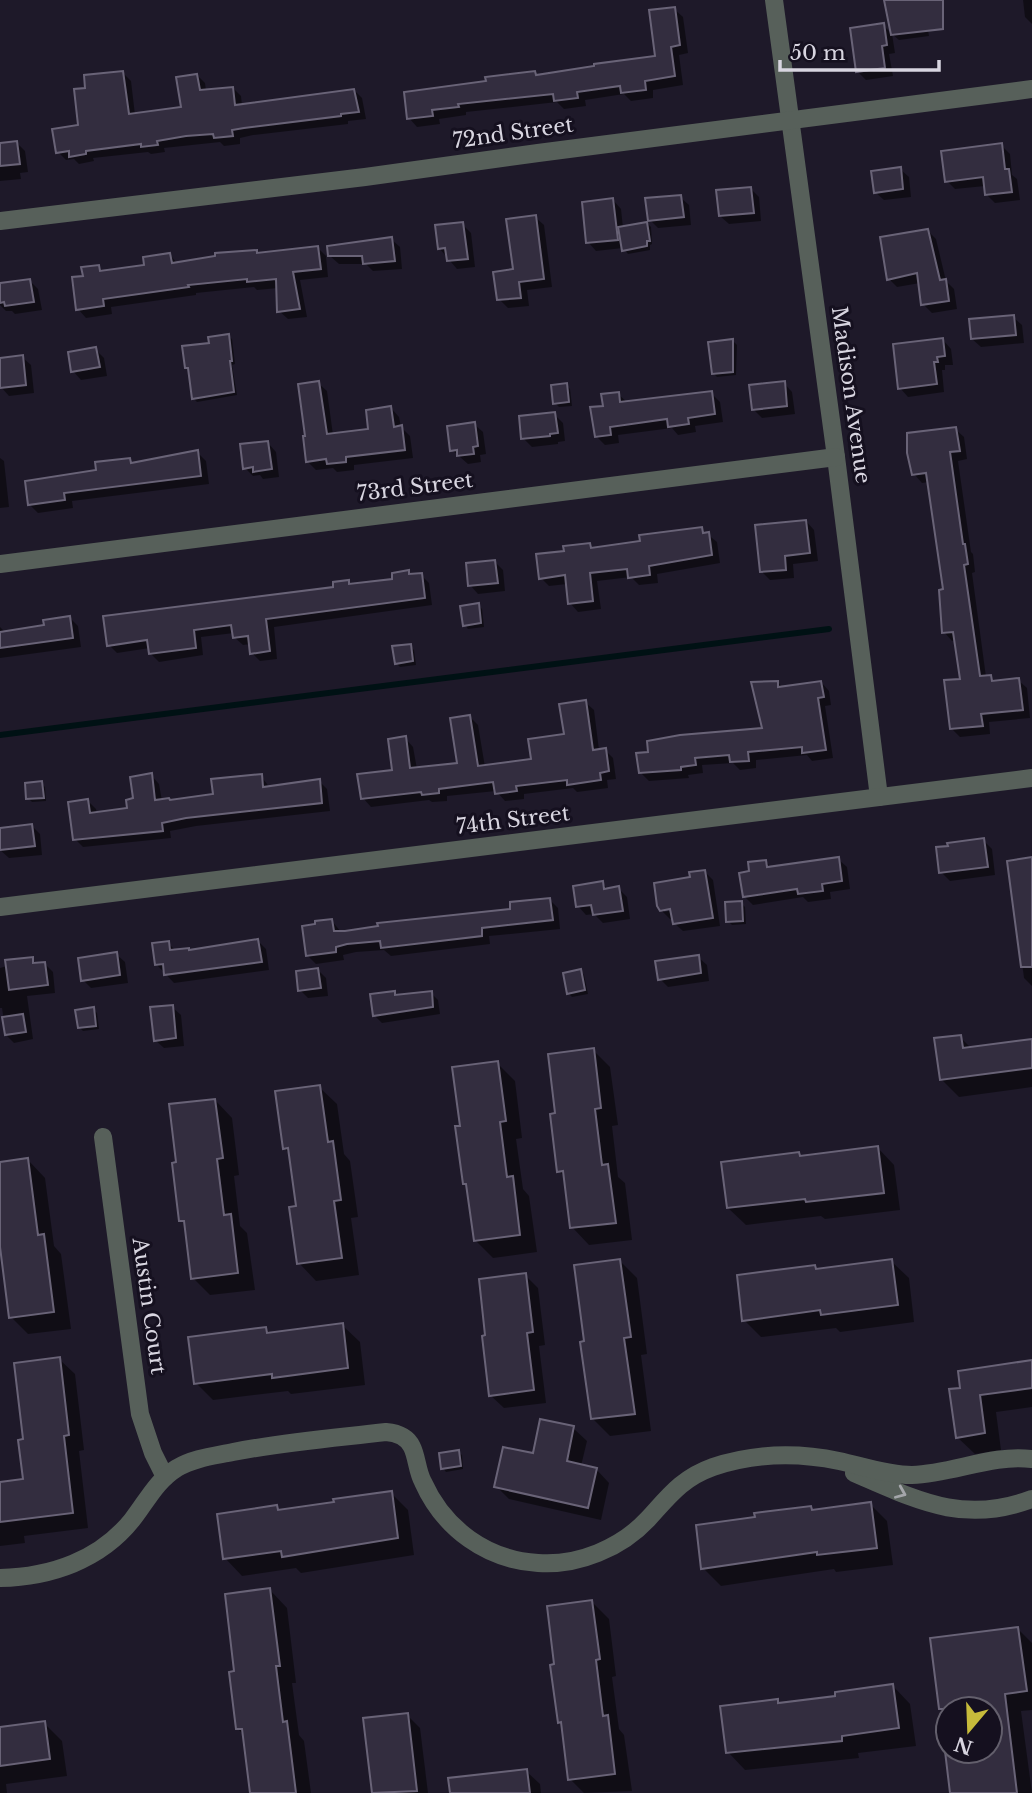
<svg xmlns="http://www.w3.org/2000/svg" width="1032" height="1793" viewBox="0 0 1032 1793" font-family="'Libre Baskerville',serif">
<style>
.shadow{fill:#0007;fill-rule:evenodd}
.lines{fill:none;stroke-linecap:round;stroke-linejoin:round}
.stream{stroke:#001114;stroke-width:6}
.building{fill:#332d3f;stroke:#696377;stroke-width:2}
.minor{stroke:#57605a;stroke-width:18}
.oneway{stroke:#a4a6aa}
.labels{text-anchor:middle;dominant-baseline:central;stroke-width:6;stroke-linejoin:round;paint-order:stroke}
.street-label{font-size:21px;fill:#d8d5e0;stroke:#15101f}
</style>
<rect width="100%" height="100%" fill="#1e1929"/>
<g class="shadow">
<path d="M 885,0 L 923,0 L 929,36 L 899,40 L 892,34 Z"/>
<path d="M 1023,0 L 1032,0 L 1032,24 L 1025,17 Z"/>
<path d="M 674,9 L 683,17 L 688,53 L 679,55 L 683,85 L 653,90 L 653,98 L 631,101 L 624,94 L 585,100 L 586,106 L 564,109 L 557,102 L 466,112 L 466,115 L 439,119 L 440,124 L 417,127 L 409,118 L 487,83 L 535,73 L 538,76 L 657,58 Z"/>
<path d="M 883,25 L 892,34 L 895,53 L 889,54 L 893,76 L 866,80 L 857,71 Z"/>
<path d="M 123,73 L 131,81 L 135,115 L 183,108 L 197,75 L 205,83 L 206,91 L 233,88 L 241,96 L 242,106 L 354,90 L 362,98 L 366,119 L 348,121 L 348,124 L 253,135 L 240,138 L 240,144 L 224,146 L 220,142 L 164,148 L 165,152 L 151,154 L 148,152 L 93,158 L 94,161 L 79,164 L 74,159 L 66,160 L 58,152 L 80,126 L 87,90 Z"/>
<path d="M 17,143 L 25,151 L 28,172 L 20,173 L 21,179 L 0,181 L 0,145 Z"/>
<path d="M 1001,145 L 1010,154 L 1012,175 L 1017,179 L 1020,200 L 995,203 L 986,194 L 985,186 L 955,189 L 947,181 Z"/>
<path d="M 900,169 L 909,177 L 911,197 L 884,200 L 875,192 Z"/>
<path d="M 750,188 L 759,197 L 761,221 L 729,224 L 720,216 Z"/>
<path d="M 680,197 L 689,205 L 691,225 L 658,228 L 650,220 Z"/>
<path d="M 613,200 L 621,209 L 623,228 L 647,223 L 651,227 L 652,244 L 650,245 L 650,250 L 628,254 L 623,248 L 596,251 L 588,242 Z"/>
<path d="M 535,217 L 544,225 L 552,287 L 527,290 L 529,306 L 508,308 L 499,299 L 515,271 Z"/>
<path d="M 462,224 L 471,233 L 475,267 L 457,269 L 439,248 Z"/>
<path d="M 928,231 L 936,239 L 946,281 L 954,289 L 957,309 L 932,313 L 923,304 L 920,283 L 897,287 L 889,279 Z"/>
<path d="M 391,239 L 400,247 L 402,269 L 373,271 L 366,264 L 339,264 L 330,256 Z"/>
<path d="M 318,248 L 326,256 L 328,277 L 300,280 L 307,317 L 288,319 L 279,311 L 278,288 L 257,290 L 254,287 L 196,293 L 196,295 L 111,307 L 112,314 L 86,318 L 78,309 L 85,277 L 98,267 L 104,272 L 146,266 L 170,255 L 178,264 Z"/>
<path d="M 30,281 L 38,289 L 42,310 L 15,314 L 12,311 L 6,311 L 0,305 L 0,285 Z"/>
<path d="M 1013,317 L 1022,325 L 1024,343 L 981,347 L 972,339 Z"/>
<path d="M 228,336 L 232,339 L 235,364 L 232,365 L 237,395 L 197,402 L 193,398 L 190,371 L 187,368 L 211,344 Z"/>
<path d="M 943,340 L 951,349 L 953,365 L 945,365 L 945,370 L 942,370 L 944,392 L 908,397 L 900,388 Z"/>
<path d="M 733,341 L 737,345 L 736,375 L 717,377 L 713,373 Z"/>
<path d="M 95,349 L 104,358 L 107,376 L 81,380 L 73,371 Z"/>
<path d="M 22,357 L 31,365 L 34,393 L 9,396 L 1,387 L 0,359 Z"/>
<path d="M 318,383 L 327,391 L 333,435 L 370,430 L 391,408 L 399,417 L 401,427 L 410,436 L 413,458 L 354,465 L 354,470 L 337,472 L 333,468 L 316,470 L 307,461 Z"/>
<path d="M 784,383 L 792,392 L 795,414 L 762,418 L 753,409 Z"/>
<path d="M 566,385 L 570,389 L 572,406 L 559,407 L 555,403 Z"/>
<path d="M 711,393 L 720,402 L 723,422 L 695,426 L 696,432 L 678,435 L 672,428 L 618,435 L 619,443 L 605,445 L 596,436 L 605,407 L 618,394 L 628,403 Z"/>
<path d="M 554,414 L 563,423 L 565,441 L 558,442 L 558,444 L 532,447 L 523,438 Z"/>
<path d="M 474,424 L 483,432 L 486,454 L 480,455 L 481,462 L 468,464 L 452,450 Z"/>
<path d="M 955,429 L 964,437 L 967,459 L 958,461 L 971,552 L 973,554 L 975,572 L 972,573 L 986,677 L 990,677 L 996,682 L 1018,680 L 1027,688 L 1030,718 L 989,722 L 990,734 L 960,737 L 951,728 L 962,680 L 956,640 L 952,641 L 944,632 L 945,591 L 929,482 L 922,483 L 914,474 Z"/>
<path d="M 268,443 L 276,452 L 279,477 L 263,479 L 260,475 L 253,476 L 245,468 Z"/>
<path d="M 197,452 L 206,461 L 209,484 L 72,501 L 73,508 L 38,513 L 30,505 L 98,471 L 130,460 L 134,464 Z"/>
<path d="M 0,458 L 4,461 L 9,507 L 0,508 Z"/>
<path d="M 806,521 L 814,530 L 818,561 L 793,564 L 794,578 L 770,580 L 762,572 Z"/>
<path d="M 701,529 L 717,542 L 720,563 L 657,574 L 658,583 L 639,585 L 631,577 L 597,581 L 601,609 L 578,612 L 570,603 L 567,584 L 549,586 L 541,578 L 566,553 L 589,545 L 594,549 L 642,543 Z"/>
<path d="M 495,562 L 503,570 L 505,591 L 478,594 L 470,585 Z"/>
<path d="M 408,572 L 412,576 L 421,575 L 429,583 L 432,605 L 274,627 L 277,659 L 260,661 L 252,653 L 251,644 L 243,645 L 234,637 L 234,633 L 201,637 L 203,655 L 159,662 L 151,654 L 150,648 L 117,653 L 109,645 L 335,588 L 348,581 L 352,585 L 394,580 Z"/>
<path d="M 478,605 L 482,609 L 484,627 L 468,629 L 465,625 Z"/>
<path d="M 70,618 L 78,626 L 81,647 L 0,658 L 0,627 L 6,633 L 46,627 Z"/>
<path d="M 410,646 L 414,650 L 416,665 L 400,667 L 396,663 Z"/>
<path d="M 778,682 L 783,688 L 821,682 L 829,691 L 831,705 L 825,706 L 833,758 L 812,761 L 807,755 L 756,760 L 756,768 L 740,770 L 733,763 L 702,765 L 703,773 L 688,775 L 689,778 L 649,781 L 640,772 L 764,730 Z"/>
<path d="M 585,702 L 594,710 L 599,750 L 605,750 L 613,758 L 616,779 L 607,780 L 608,788 L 577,792 L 573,788 L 524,794 L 524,799 L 505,801 L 496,791 L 447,796 L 447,801 L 432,802 L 429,800 L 371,807 L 363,798 L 394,772 L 405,738 L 413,747 L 417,769 L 459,764 L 470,717 L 478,725 L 485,767 L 532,761 L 566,736 Z"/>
<path d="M 151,775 L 159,784 L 162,801 L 171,802 L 215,796 L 261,776 L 270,788 L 319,781 L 327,789 L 330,811 L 196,826 L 170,831 L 171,838 L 83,847 L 75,839 L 88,801 L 96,809 L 97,814 L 129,810 Z"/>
<path d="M 41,783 L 45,787 L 46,801 L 32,802 L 28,798 Z"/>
<path d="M 32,826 L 40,834 L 42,855 L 9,858 L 0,850 L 0,829 Z"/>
<path d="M 983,840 L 992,849 L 995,875 L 950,881 L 941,872 L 950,847 Z"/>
<path d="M 838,859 L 847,867 L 850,889 L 830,892 L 831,899 L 808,902 L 803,897 L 753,905 L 744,896 L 751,872 L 766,862 L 772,868 Z"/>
<path d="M 1032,859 L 1032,986 L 1024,978 L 1009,862 Z"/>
<path d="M 705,872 L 713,880 L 720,926 L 683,931 L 674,923 L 674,918 L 670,919 L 661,910 L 692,879 ZM 664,908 L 679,909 L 664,912 Z"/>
<path d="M 602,883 L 609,890 L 618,888 L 627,897 L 630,919 L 603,923 L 594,914 L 586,915 L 578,906 Z"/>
<path d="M 549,899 L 558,908 L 560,929 L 489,936 L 490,944 L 391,956 L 384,950 L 356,952 L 343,955 L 344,960 L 316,964 L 307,955 L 332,921 L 341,932 L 512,910 Z"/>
<path d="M 741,903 L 745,907 L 746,924 L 732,925 L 728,921 Z"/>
<path d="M 257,940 L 266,949 L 269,970 L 174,983 L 156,964 L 168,943 L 176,951 L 190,952 Z"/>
<path d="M 116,954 L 125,962 L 128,983 L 91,988 L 83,980 Z"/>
<path d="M 698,957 L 707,965 L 709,981 L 668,987 L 660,979 Z"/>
<path d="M 32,959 L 38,965 L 45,964 L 53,972 L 55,993 L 27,996 L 33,1039 L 14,1043 L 6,1035 L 2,1008 L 0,1008 L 0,968 Z"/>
<path d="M 318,970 L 326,978 L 328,996 L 308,998 L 300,990 Z"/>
<path d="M 581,971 L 584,975 L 588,994 L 572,997 L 568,993 Z"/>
<path d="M 394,992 L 398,996 L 431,993 L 438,1000 L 440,1014 L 382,1023 L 375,1016 Z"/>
<path d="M 172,1007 L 181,1015 L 184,1046 L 164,1048 L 155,1040 Z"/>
<path d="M 93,1009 L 97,1013 L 99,1029 L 83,1031 L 79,1027 Z"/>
<path d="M 960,1037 L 972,1049 L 1032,1041 L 1032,1087 L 959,1097 L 941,1079 Z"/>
<path d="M 593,1050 L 610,1067 L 618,1125 L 612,1126 L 618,1177 L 625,1183 L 632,1240 L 589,1245 L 572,1227 L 565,1177 L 559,1171 L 557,1115 Z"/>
<path d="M 497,1063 L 515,1081 L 522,1138 L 516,1139 L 523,1189 L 529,1196 L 537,1252 L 493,1258 L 475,1240 L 468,1187 L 465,1183 L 462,1127 Z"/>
<path d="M 319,1087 L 337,1104 L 344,1154 L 350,1161 L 358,1217 L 351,1218 L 359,1275 L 316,1281 L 299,1263 L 298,1208 L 291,1155 L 284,1148 Z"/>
<path d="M 215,1100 L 232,1118 L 239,1175 L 234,1176 L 240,1226 L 247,1233 L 255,1290 L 210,1295 L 193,1278 L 186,1225 L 181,1220 L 178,1164 Z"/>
<path d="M 877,1147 L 894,1165 L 900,1210 L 825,1219 L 821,1216 L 746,1225 L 728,1208 L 799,1154 L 802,1157 Z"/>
<path d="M 28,1160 L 45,1178 L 54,1246 L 61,1254 L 71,1329 L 28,1334 L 11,1317 L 0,1246 L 0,1164 Z"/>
<path d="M 619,1260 L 637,1278 L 647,1354 L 641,1355 L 651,1431 L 610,1436 L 592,1418 L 586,1343 Z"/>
<path d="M 891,1261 L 909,1278 L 914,1322 L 840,1332 L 836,1328 L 761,1337 L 744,1320 L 815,1267 L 818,1271 Z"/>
<path d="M 525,1275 L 538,1288 L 545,1345 L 539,1346 L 546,1403 L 504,1408 L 490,1395 L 487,1337 Z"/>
<path d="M 342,1325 L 360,1342 L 365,1385 L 291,1394 L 288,1391 L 213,1400 L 196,1383 L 266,1329 L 271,1334 Z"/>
<path d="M 59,1359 L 75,1374 L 84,1450 L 79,1451 L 88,1528 L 24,1536 L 25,1543 L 0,1546 L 0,1484 L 25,1480 L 25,1441 Z"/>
<path d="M 1032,1362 L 1032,1407 L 996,1412 L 1001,1450 L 975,1454 L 957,1437 L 962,1390 Z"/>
<path d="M 573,1428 L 587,1441 L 581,1466 L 596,1469 L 609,1483 L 601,1520 L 509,1499 L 496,1486 Z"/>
<path d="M 458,1452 L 462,1455 L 463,1469 L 446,1472 L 443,1468 Z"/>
<path d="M 391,1493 L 408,1510 L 414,1555 L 301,1573 L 296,1568 L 242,1576 L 225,1558 L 276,1507 L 281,1512 Z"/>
<path d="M 870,1504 L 887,1521 L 893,1565 L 836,1572 L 834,1569 L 721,1586 L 703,1568 L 811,1508 L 813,1511 Z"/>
<path d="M 270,1590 L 287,1608 L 296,1683 L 292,1683 L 299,1735 L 304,1741 L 311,1793 L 252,1793 L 245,1736 L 238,1729 L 236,1673 Z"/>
<path d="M 592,1602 L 609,1619 L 616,1676 L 612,1677 L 619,1729 L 624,1735 L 632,1791 L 584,1793 L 570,1779 L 563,1726 L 559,1722 L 556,1666 Z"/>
<path d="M 1017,1628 L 1032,1643 L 1032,1710 L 1021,1711 L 1032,1793 L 952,1793 L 932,1640 ZM 948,1709 L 990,1709 L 990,1751 L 948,1751 Z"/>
<path d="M 893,1686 L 910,1704 L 916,1746 L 858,1753 L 859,1758 L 745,1770 L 728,1752 L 777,1701 L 781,1704 L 837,1697 Z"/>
<path d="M 407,1715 L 420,1728 L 428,1793 L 374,1793 L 365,1719 Z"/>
<path d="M 44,1723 L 62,1741 L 67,1776 L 6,1784 L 7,1793 L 0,1793 L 0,1728 Z"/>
<path d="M 526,1771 L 540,1784 L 541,1793 L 452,1793 Z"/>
</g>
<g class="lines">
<path class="stream" d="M 0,735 L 829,629"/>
</g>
<g class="building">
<path d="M 884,0 L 943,0 L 943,29 L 891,35 Z"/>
<path d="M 675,7 L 680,45 L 671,47 L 675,76 L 645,81 L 646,90 L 621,93 L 620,86 L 577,92 L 578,98 L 554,101 L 553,94 L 458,104 L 459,107 L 432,110 L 433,116 L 407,119 L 404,92 L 486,81 L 485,77 L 535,71 L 536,75 L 594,66 L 594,64 L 655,56 L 649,10 Z"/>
<path d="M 884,23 L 887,45 L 882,46 L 885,68 L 856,72 L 850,28 Z"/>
<path d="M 123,71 L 129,114 L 181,107 L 176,77 L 197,74 L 200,90 L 233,87 L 235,105 L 354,89 L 359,112 L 341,114 L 341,116 L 244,128 L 232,130 L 233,136 L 214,138 L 213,134 L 186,136 L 157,141 L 158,145 L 141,147 L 141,144 L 86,151 L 86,154 L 69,157 L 69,151 L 56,153 L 52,129 L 78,125 L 74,89 L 85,88 L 84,75 Z"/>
<path d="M 17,141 L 20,164 L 0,166 L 0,143 Z"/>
<path d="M 1002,143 L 1005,169 L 1009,169 L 1012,192 L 985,195 L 983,177 L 945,182 L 941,151 Z"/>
<path d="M 901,167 L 903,189 L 874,193 L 871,171 Z"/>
<path d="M 751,187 L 754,213 L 719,216 L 716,190 Z"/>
<path d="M 681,195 L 684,217 L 648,221 L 645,198 Z"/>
<path d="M 613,198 L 618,240 L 586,243 L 582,202 Z"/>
<path d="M 536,215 L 544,279 L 519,282 L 521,298 L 497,300 L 493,272 L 513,269 L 506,219 Z"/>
<path d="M 463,222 L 468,259 L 447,261 L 445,248 L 438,249 L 435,225 Z"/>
<path d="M 647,222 L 650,241 L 647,241 L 647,246 L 622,251 L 618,227 Z"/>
<path d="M 928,229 L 940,280 L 946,279 L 949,301 L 921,305 L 917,273 L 887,280 L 880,237 Z"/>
<path d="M 392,237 L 395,261 L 363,264 L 362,256 L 328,256 L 327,246 Z"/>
<path d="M 318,246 L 321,269 L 293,272 L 300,309 L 277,312 L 276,279 L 247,282 L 247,279 L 188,285 L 189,287 L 103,299 L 104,306 L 76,310 L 72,277 L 83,276 L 81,267 L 99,265 L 100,271 L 144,265 L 143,257 L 170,253 L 172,263 L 215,256 L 215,253 L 257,250 L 257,253 Z"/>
<path d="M 30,279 L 34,302 L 5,306 L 4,302 L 0,303 L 0,283 Z"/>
<path d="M 1014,315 L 1016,335 L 971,339 L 969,319 Z"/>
<path d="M 229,334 L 232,361 L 230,361 L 234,392 L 192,399 L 188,368 L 185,368 L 182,346 L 209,343 L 208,337 Z"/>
<path d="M 943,338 L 945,356 L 937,357 L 938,362 L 934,362 L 937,384 L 898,389 L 893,344 Z"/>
<path d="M 733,339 L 733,372 L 712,374 L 708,342 Z"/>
<path d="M 96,347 L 100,367 L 71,372 L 68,352 Z"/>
<path d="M 23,355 L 26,385 L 0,388 L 0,358 Z"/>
<path d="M 319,381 L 327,434 L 368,429 L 366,410 L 391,406 L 394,427 L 402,425 L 405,450 L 346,457 L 346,462 L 327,464 L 326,459 L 306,462 L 303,436 L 305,436 L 298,384 Z"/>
<path d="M 785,381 L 787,406 L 752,410 L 749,385 Z"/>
<path d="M 567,383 L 569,402 L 553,404 L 551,385 Z"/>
<path d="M 712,391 L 715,414 L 688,418 L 689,424 L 668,427 L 667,419 L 610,427 L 611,435 L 595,437 L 590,407 L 603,406 L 601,394 L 619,392 L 620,402 Z"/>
<path d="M 555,412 L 558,433 L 550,434 L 550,436 L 521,439 L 519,416 Z"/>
<path d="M 475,422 L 478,446 L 473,447 L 474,454 L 457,456 L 457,450 L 450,451 L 447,426 Z"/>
<path d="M 956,427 L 960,451 L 950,452 L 963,544 L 965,544 L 968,564 L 964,565 L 980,676 L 991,675 L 992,681 L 1019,678 L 1023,710 L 981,714 L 983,726 L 950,729 L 944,680 L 960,679 L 953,632 L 942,633 L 939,590 L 943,589 L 926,473 L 912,475 L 907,453 L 907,433 Z"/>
<path d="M 268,441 L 272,469 L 253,472 L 253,467 L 243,469 L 240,444 Z"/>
<path d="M 198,450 L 201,476 L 64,493 L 65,500 L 28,505 L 25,481 L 96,470 L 95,462 L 130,458 L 131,463 Z"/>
<path d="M 806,520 L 810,553 L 785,556 L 786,570 L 760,572 L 755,525 Z"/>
<path d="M 702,527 L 703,533 L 709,532 L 712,555 L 649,566 L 650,575 L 628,578 L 627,569 L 590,573 L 593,601 L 568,604 L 565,575 L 539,579 L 536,554 L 564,551 L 563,546 L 590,543 L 591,548 L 640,541 L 639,535 Z"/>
<path d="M 495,560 L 498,583 L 468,586 L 466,563 Z"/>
<path d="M 409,570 L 409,574 L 422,573 L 425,598 L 266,619 L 270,651 L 250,654 L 248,636 L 233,638 L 231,625 L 194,630 L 196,648 L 149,654 L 147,640 L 107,646 L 103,616 L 333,587 L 333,582 L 349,580 L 349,584 L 392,579 L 392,573 Z"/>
<path d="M 479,603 L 481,623 L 463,626 L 460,606 Z"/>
<path d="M 70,616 L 73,638 L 0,648 L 0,632 L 44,625 L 43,620 Z"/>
<path d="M 411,644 L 413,661 L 395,664 L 392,646 Z"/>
<path d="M 778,681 L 778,687 L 821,681 L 824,697 L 818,698 L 826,750 L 802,753 L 802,747 L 748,752 L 749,761 L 730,762 L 729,755 L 695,758 L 696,765 L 681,767 L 681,770 L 639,773 L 636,753 L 648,752 L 647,741 L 680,735 L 762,728 L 751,682 Z"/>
<path d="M 586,700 L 593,750 L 606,748 L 609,771 L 600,773 L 601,780 L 567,785 L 567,780 L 516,786 L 517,791 L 495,794 L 493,782 L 439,789 L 439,793 L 422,795 L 421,792 L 361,799 L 357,774 L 392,770 L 388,739 L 406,736 L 410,768 L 457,763 L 450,718 L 470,715 L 478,766 L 531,759 L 528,739 L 564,734 L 559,704 Z"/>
<path d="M 152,773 L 155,800 L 169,798 L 170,800 L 213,794 L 211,779 L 262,774 L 263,787 L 320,779 L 322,803 L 186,818 L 162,823 L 163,831 L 73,840 L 68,802 L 88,799 L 90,813 L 127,808 L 126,800 L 133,798 L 130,777 Z"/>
<path d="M 42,781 L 44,798 L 26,799 L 25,783 Z"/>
<path d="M 32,824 L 35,846 L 0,850 L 0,828 Z"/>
<path d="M 984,838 L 988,867 L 939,873 L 936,847 L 948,846 L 947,843 Z"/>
<path d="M 839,857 L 842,881 L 822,884 L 823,891 L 798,894 L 797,889 L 743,897 L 739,873 L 749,871 L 748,862 L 766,860 L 767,867 Z"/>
<path d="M 1032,857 L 1032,967 L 1021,967 L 1007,861 Z"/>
<path d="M 705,870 L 713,918 L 673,924 L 670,909 L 660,911 L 657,906 L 654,883 L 690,877 L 689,872 Z"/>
<path d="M 603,881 L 604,889 L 619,886 L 623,911 L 593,915 L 591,905 L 576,907 L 573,886 Z"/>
<path d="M 550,898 L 553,920 L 482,928 L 482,936 L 381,948 L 380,941 L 347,944 L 336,947 L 336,952 L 306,956 L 302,926 L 315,924 L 315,921 L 332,919 L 334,931 L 345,931 L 378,926 L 377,923 L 510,909 L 510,902 Z"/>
<path d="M 742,901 L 743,921 L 726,922 L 725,902 Z"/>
<path d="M 258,939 L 262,962 L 164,975 L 163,964 L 155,965 L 152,943 L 169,941 L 170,950 L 189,948 L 189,950 Z"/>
<path d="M 117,952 L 120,975 L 81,981 L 78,958 Z"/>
<path d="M 699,955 L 701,973 L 658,980 L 655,961 Z"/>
<path d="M 33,957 L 33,963 L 45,962 L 48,985 L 9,990 L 5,960 Z"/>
<path d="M 318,968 L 321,988 L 298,991 L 296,971 Z"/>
<path d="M 581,969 L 585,990 L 567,994 L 563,973 Z"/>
<path d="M 395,991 L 395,995 L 432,991 L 433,1007 L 373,1016 L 370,994 Z"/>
<path d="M 173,1005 L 176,1038 L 154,1041 L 150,1007 Z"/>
<path d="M 94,1007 L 96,1026 L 78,1028 L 75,1010 Z"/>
<path d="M 23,1014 L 26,1032 L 5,1035 L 2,1017 Z"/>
<path d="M 961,1035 L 963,1048 L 1032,1039 L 1032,1068 L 940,1080 L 934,1038 Z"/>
<path d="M 594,1048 L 601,1108 L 595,1109 L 602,1165 L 608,1164 L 616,1223 L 570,1228 L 563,1171 L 557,1172 L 550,1114 L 555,1113 L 548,1054 Z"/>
<path d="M 498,1061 L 506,1121 L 500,1122 L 507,1177 L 513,1176 L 520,1235 L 474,1241 L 466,1184 L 463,1184 L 455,1126 L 460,1126 L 452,1067 Z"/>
<path d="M 320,1085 L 328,1142 L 333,1141 L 341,1200 L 334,1201 L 342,1258 L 297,1264 L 289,1207 L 296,1206 L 288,1148 L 283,1149 L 275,1091 Z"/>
<path d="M 215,1099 L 223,1158 L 217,1159 L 224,1215 L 231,1214 L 238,1273 L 191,1279 L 184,1221 L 179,1221 L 172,1163 L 176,1162 L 169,1104 Z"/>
<path d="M 878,1146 L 884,1193 L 806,1202 L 805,1199 L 727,1208 L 721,1162 L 799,1152 L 800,1156 Z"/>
<path d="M 28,1158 L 38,1235 L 44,1234 L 54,1312 L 9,1318 L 0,1247 L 0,1162 Z"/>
<path d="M 620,1259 L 631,1337 L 624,1338 L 635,1414 L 591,1419 L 580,1342 L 584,1341 L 574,1265 Z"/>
<path d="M 892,1259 L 898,1305 L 821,1315 L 820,1310 L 742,1321 L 737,1275 L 815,1265 L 816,1269 Z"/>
<path d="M 526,1273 L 533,1332 L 527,1333 L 534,1390 L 489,1396 L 482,1336 L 485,1335 L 479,1279 Z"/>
<path d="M 343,1323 L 348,1368 L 272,1378 L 272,1374 L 194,1384 L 188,1337 L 266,1327 L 267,1333 Z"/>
<path d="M 60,1357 L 69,1435 L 64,1436 L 73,1513 L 0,1522 L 0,1482 L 23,1479 L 18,1440 L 23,1439 L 14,1363 Z"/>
<path d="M 1032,1360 L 1032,1388 L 980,1395 L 985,1433 L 956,1438 L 949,1389 L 960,1388 L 958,1371 Z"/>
<path d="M 540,1419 L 574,1426 L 567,1461 L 597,1468 L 588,1508 L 494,1487 L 503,1447 L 533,1453 Z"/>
<path d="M 459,1450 L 461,1466 L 441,1469 L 439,1453 Z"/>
<path d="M 392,1491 L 398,1538 L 282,1557 L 281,1551 L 223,1559 L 217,1514 L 277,1505 L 278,1510 L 334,1502 L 333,1499 Z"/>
<path d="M 871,1502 L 877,1548 L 817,1555 L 817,1552 L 701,1569 L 696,1525 L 755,1517 L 754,1513 L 811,1506 L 812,1510 Z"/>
<path d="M 270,1588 L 280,1666 L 276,1666 L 283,1722 L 287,1721 L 296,1793 L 250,1793 L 242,1729 L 236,1729 L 229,1672 L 234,1671 L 225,1594 Z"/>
<path d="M 592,1600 L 600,1659 L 596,1660 L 603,1716 L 608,1715 L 615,1774 L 568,1780 L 561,1722 L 558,1723 L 550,1665 L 554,1664 L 547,1606 Z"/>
<path d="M 1018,1627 L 1027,1691 L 1005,1694 L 1017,1793 L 950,1793 L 945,1751 L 990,1751 L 990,1709 L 939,1709 L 930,1638 Z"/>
<path d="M 893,1684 L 899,1728 L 842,1736 L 842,1741 L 726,1753 L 720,1706 L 778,1699 L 778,1703 L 835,1696 L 835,1692 Z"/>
<path d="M 408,1713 L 417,1791 L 372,1793 L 363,1718 Z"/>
<path d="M 45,1721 L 50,1759 L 0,1766 L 0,1727 Z"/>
<path d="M 527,1769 L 530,1793 L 450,1793 L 448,1778 Z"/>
</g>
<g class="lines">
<g class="minor">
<path d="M 774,0 L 836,457 L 879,797"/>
<path d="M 0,221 L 365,177 L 538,153 L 1032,89"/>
<path d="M 0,564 L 836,457"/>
<path d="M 0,907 L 1032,778"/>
<path d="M 103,1137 L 140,1414 L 153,1453 L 165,1477"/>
<path d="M 854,1473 C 917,1500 963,1525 1032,1499"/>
<path d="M 0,1578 C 51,1577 100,1560 132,1520 C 147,1501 156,1481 177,1468 C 194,1458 214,1456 233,1452 C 284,1442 335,1438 386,1432 C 397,1433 407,1436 412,1447 C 417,1457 417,1471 423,1482 C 444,1529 487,1560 538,1563 C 578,1566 621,1548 648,1519 C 669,1496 682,1478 713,1467 C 755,1453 796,1452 839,1461 C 862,1466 888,1475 912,1475 C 953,1474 991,1454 1032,1459"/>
</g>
</g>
<defs><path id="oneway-chevron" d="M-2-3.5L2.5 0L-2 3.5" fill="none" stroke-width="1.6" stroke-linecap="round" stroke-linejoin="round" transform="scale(1.75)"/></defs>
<use class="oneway" href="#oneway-chevron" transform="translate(901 1493) rotate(23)"/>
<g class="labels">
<g class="street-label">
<text transform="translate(513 133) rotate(-8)">72nd Street</text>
<text transform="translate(851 395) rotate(82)">Madison Avenue</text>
<text transform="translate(415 487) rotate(-7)">73rd Street</text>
<text transform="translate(513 820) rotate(-7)">74th Street</text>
<text transform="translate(149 1306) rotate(82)">Austin Court</text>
</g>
</g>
<g transform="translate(969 1730) rotate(199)"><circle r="33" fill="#15101f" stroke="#635f6c" stroke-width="2"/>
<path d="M0-5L12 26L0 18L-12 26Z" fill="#c7bb3b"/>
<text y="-10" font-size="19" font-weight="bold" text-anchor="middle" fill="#d8d5e0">N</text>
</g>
<path d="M780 60v10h159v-10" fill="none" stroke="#d8d5e0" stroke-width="3.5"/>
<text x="790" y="60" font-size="21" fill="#d8d5e0" stroke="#15101f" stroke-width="5" paint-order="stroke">50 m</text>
</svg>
